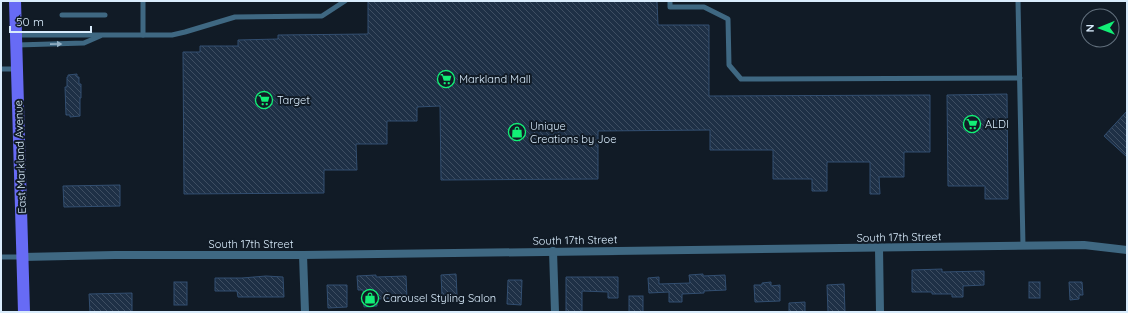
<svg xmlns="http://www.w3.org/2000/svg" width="1128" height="313" viewBox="0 0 1128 313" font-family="Quicksand,sans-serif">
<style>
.building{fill:url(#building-back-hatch);stroke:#324e70}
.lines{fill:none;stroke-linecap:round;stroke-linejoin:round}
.lane{stroke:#3f6882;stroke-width:5}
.street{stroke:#3f6882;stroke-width:8}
.primary{stroke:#676bf5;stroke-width:12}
.oneway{fill:#94b1c5}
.labels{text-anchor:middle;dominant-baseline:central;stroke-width:4;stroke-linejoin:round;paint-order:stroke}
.poi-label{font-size:11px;fill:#d9ecfc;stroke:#111b26;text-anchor:start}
.street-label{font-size:11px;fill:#d9ecfc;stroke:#111b26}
</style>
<defs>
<pattern id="building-back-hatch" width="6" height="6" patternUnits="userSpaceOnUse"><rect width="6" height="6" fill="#1e3046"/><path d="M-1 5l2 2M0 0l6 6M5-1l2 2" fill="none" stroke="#3e4e62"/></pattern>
</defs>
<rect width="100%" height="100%" fill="#111b26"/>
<g class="building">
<path d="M 368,1 L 657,1 L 658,25 L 709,25 L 709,96 L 930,95 L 930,152 L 904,152 L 904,177 L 879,177 L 880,194 L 870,194 L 870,162 L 827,162 L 827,191 L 812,191 L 812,179 L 773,179 L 773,150 L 710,150 L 710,130 L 598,131 L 598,179 L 441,180 L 440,106 L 417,107 L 417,121 L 387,121 L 387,144 L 356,144 L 357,170 L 324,170 L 324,193 L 184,194 L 183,52 L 200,52 L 200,46 L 238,46 L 238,40 L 278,39 L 278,35 L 368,34 Z"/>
<path d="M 77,74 L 77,77 L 79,77 L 79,84 L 81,84 L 81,98 L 80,98 L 80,116 L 70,117 L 70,115 L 66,115 L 65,87 L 67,87 L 67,77 L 68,77 L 68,75 Z"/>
<path d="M 1007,94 L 1008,199 L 985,199 L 985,186 L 948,186 L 947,95 Z"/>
<path d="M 1127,111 L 1127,157 L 1104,136 Z"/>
<path d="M 120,185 L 120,206 L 64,207 L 63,186 Z"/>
<path d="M 942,269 L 942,272 L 984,271 L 984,285 L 963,286 L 963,297 L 952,297 L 952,294 L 932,294 L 932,292 L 912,292 L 912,270 Z"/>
<path d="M 456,274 L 457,295 L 442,295 L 441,275 Z"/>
<path d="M 703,274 L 703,276 L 725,275 L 726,290 L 704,291 L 704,293 L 682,294 L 682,302 L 669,302 L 669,292 L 649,293 L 648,278 L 659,277 L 659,284 L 690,283 L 689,275 Z"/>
<path d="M 376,275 L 376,277 L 406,276 L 407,298 L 377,299 L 377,306 L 364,307 L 363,290 L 358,290 L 357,276 Z"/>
<path d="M 266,276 L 283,277 L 284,297 L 238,297 L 237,291 L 215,291 L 215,278 L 242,278 Z"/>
<path d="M 566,277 L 618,277 L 618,298 L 608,298 L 608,292 L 582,291 L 582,312 L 566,312 Z"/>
<path d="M 508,280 L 522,280 L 521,305 L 507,304 Z"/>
<rect x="174" y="282" width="13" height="23"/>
<path d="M 771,282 L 771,286 L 780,285 L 780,301 L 755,302 L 754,285 L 762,285 L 762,283 Z"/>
<rect x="1029" y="282" width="11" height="16"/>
<path d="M 1069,282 L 1082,282 L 1083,295 L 1079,295 L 1079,299 L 1070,300 Z"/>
<path d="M 844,284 L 845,312 L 828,312 L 827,285 Z"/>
<path d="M 327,285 L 347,285 L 347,307 L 328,308 Z"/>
<path d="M 132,293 L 132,312 L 90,312 L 89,294 Z"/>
<rect x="629" y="296" width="14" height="16"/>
<path d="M 805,302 L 805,312 L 789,312 L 789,303 Z"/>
</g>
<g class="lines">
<g class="lane">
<path d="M 670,1 L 670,7 L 704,7 L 728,19 L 729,65 L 741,79 L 1020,78"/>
<path d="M 1018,1 L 1023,246"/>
<path d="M 62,15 L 105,15"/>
<path d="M 16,35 L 172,35 L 185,32 L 235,17 L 322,16 L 345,1"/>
<path d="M 143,35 L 143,1"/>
<path d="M 17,45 L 84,43 L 100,36"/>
<path d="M 1,69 L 16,69"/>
<path d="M 1,257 L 21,257"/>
</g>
<g class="street">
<path d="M 879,248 L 880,312"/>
<path d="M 553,251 L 555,312"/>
<path d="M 303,255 L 305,312"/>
<path d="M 22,257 L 115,255 L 303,255 L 1084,245 L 1127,250"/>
</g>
<path class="primary" d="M 15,1 L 24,312"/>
</g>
<defs><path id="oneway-solid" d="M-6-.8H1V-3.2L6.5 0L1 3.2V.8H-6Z"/></defs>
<use class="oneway" href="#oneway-solid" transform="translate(56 44) rotate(-1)"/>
<defs>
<g id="supermarket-ring" transform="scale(0.9)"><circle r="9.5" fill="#111b26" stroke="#12ef76" stroke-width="1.5"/><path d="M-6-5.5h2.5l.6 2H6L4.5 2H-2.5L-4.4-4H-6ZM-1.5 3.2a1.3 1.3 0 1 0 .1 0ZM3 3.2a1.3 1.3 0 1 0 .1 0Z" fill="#12ef76"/></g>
<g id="shop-ring" transform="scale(0.9)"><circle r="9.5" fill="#111b26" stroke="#12ef76" stroke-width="1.5"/><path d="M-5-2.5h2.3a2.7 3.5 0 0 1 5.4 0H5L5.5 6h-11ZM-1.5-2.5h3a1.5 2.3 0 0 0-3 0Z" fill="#12ef76"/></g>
</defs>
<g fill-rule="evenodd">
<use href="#supermarket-ring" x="446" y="79"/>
<use href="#supermarket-ring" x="264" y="100"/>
<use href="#supermarket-ring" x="972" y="124"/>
<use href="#shop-ring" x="517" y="132"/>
<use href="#shop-ring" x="370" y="298"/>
</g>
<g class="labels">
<g class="poi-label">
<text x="459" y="79">Markland Mall</text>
<text x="277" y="100">Target</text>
<text x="985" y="124">ALDI</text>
<text x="530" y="126">Unique<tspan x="530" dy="13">Creations by Joe</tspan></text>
<text x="383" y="298">Carousel Styling Salon</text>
</g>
<g class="street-label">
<text transform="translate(20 157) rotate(-92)">East Markland Avenue</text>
<text transform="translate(899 237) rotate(-1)">South 17th Street</text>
<text transform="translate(575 240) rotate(-1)">South 17th Street</text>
<text x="251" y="244">South 17th Street</text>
</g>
</g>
<rect width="1128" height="313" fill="none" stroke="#d9ecfc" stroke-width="4"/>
<g transform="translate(1100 28) rotate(269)"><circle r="19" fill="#111b26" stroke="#616f7c"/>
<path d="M0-3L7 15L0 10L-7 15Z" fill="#12ef76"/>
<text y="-6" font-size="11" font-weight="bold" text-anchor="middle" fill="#d9ecfc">N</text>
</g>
<path d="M10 26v6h81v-6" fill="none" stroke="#d9ecfc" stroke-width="2"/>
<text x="16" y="26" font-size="12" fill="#d9ecfc" stroke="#111b26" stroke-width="3" paint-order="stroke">50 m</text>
</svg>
